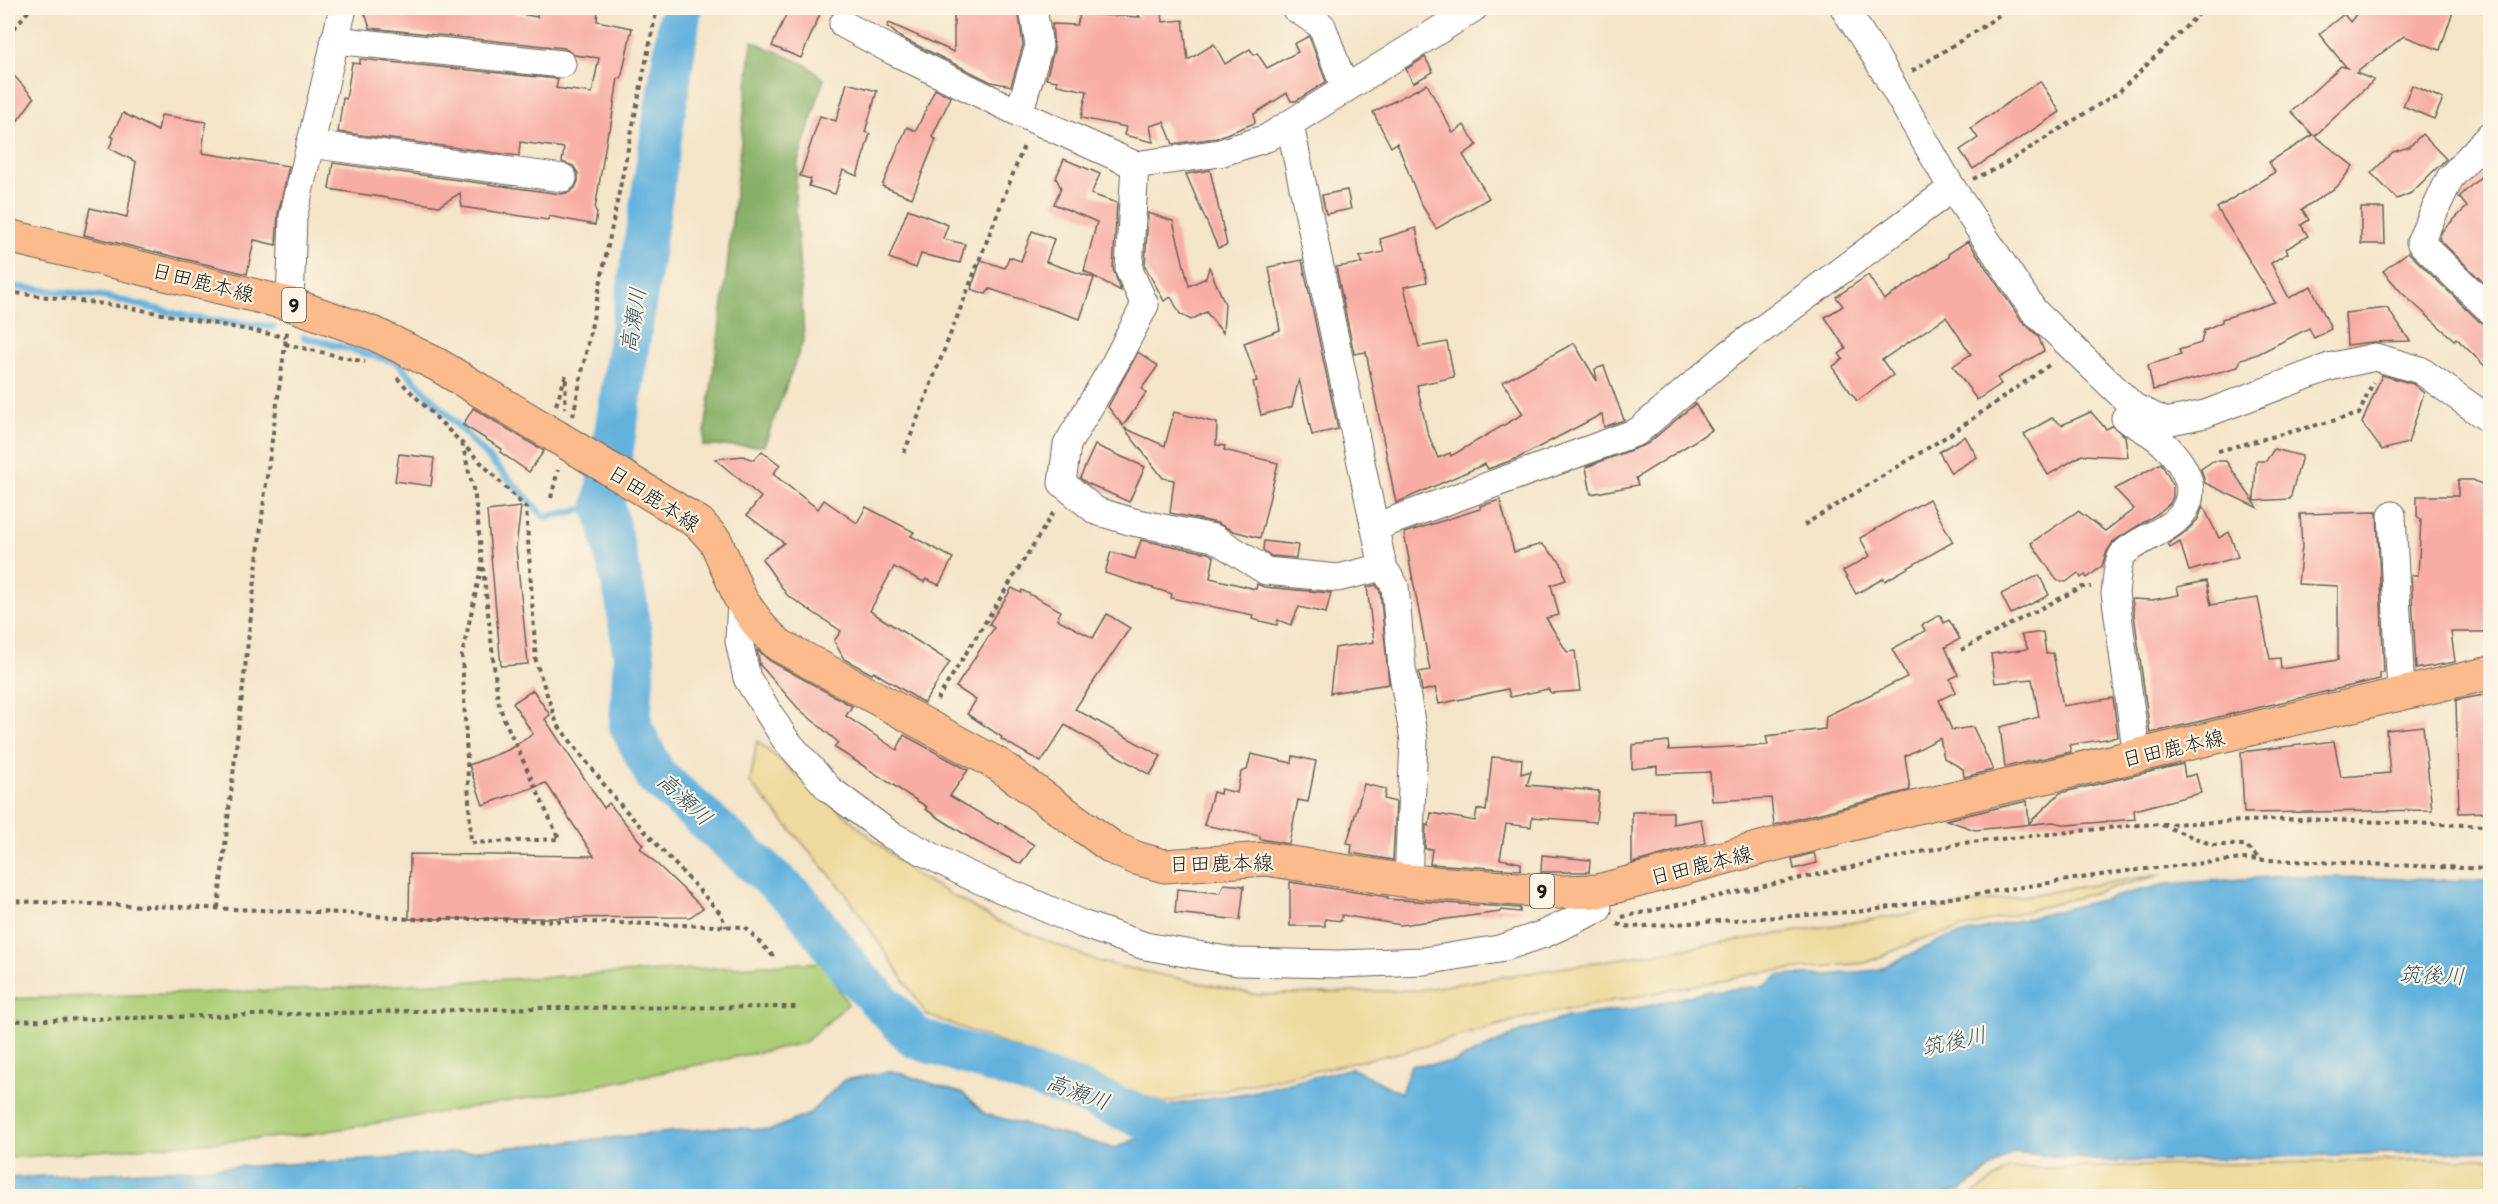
<svg xmlns="http://www.w3.org/2000/svg" width="2498" height="1204" viewBox="0 0 2498 1204" font-family="Itim,'Klee One',sans-serif">
<style>
.green{fill:#abcd76;stroke:#647449;stroke-width:1.5}
.forest{fill:#88b067;stroke:#526642;stroke-width:1.5}
.sand{fill:#eeda9e;stroke:#857b5d;stroke-width:1.5}
.water{fill:#64b2de;stroke:#40677d;stroke-width:1.5}
.lines{fill:none;stroke-linecap:round;stroke-linejoin:round}
.stream{stroke:#64b2de;stroke-width:7}
.river{stroke:#64b2de;stroke-width:42}
.building{fill:#f8ada4}
.street-casing{stroke:#686258;stroke-width:29}
.primary-casing{stroke:#686258;stroke-width:35}
.path{stroke:#686258;stroke-width:4;stroke-dasharray:4.5 4.5;stroke-linecap:butt}
.street{stroke:#fff;stroke-width:27}
.primary{stroke:#fbbb8c;stroke-width:33}
.primary-bridge-casing{stroke:#686258;stroke-width:35;stroke-linecap:butt}
.primary-bridge{stroke:#fbbb8c;stroke-width:33}
.labels{text-anchor:middle;dominant-baseline:central;stroke-width:4.5;stroke-linejoin:round;paint-order:stroke}
.shield{fill:#fcf5e5;stroke:#5f5d58;stroke-width:1.5}
.shield-label{font-size:20px;font-weight:bold;fill:#1c1c1c}
.street-label{font-size:21px;fill:#1c1c1c;stroke:#fcf5e5}
.water-label{font-size:22px;font-style:italic;fill:#39586a;stroke:#fcf5e5}
</style>
<rect width="100%" height="100%" fill="#fcf5e5"/>
<filter id="ink" filterUnits="userSpaceOnUse"><feTurbulence type="fractalNoise" baseFrequency=".0167" numOctaves="2"/><feDisplacementMap in="SourceGraphic" scale="12" xChannelSelector="R" yChannelSelector="G"/><feConvolveMatrix kernelMatrix="1 2 1 2 8 2 1 2 1" color-interpolation-filters="sRGB"/></filter>
<filter id="wash" filterUnits="userSpaceOnUse"><feTurbulence type="fractalNoise" baseFrequency=".008" numOctaves="4" result="noise"/><feDisplacementMap in="SourceGraphic" scale="24" xChannelSelector="R" yChannelSelector="G"/><feGaussianBlur stdDeviation="1.35" result="paint"/><feColorMatrix in="noise" values="0 0 0 0 0 0 0 0 0 0 0 0 0 0 0 0 0 1.4 0 .05"/><feComposite in="paint" operator="in"/></filter>
<g filter="url(#wash)">
<rect width="100%" height="100%" fill="#f4e4c8"/>
<path class="green" d="M 823,962 L 848,1004 L 804,1043 L 571,1091 L 305,1135 L 8,1158 L 8,999 L 323,989 Z"/>
<path class="forest" d="M 752,41 L 805,64 L 824,79 L 798,162 L 795,194 L 804,338 L 764,446 L 703,446 L 724,295 Z"/>
<g class="sand">
<path d="M 757,741 L 913,873 L 997,921 L 1100,962 L 1258,995 L 1418,990 L 2164,874 L 1919,940 L 1866,963 L 1763,972 L 1524,1018 L 1407,1051 L 1164,1103 L 927,1015 L 845,892 L 750,783 Z"/>
<path d="M 2490,1158 L 2490,1196 L 1970,1196 L 2009,1169 Z"/>
</g>
<path class="water" d="M 2288,876 L 2490,881 L 2490,1150 L 2115,1162 L 2013,1152 L 1960,1191 L 1934,1196 L 8,1196 L 8,1178 L 384,1159 L 725,1127 L 771,1130 L 809,1114 L 844,1080 L 893,1071 L 964,1094 L 985,1114 L 1115,1148 L 1139,1138 L 1171,1105 L 1252,1092 L 1352,1068 L 1401,1093 L 1411,1065 L 1452,1063 L 1522,1031 L 1568,1017 L 1643,1007 L 1710,991 L 1764,986 L 1780,975 L 1827,975 L 1877,970 L 1943,939 L 2166,884 Z"/>
<g class="lines">
<g class="stream">
<path d="M 8,286 L 106,297 L 193,318 L 273,327"/>
<path d="M 304,337 L 397,362 L 545,517 L 604,505"/>
</g>
<path class="river" d="M 681,8 L 604,505 L 626,599 L 634,658 L 630,725 L 656,776 L 799,902 L 855,975 L 916,1038 L 1074,1089 L 1206,1143"/>
</g>
<g id="blocks">
<g class="building">
<path d="M 363,8 L 445,8 L 475,14 L 475,10 L 486,12 L 490,8 L 537,17 L 538,8 L 598,8 L 597,21 L 632,28 L 621,79 L 618,78 L 610,131 L 608,131 L 595,209 L 597,213 L 595,225 L 549,216 L 548,220 L 462,207 L 460,193 L 439,206 L 329,189 L 333,163 L 561,194 L 570,192 L 575,188 L 578,181 L 578,173 L 573,166 L 562,162 L 564,148 L 520,142 L 519,156 L 338,132 L 343,98 L 346,99 L 352,63 L 360,64 L 360,59 L 558,79 L 556,88 L 592,93 L 599,58 L 574,55 L 564,48 L 370,28 Z"/>
<path d="M 789,8 L 820,8 L 818,13 L 820,14 L 801,58 L 772,46 Z"/>
<path d="M 954,8 L 1018,8 L 1023,45 L 1011,86 L 991,82 L 900,37 L 887,26 L 889,23 L 954,52 Z"/>
<path d="M 1134,8 L 1161,8 L 1163,22 L 1183,20 L 1188,60 L 1214,44 L 1225,64 L 1250,49 L 1254,55 L 1257,53 L 1267,68 L 1298,52 L 1294,44 L 1309,36 L 1326,82 L 1296,101 L 1291,101 L 1287,93 L 1254,114 L 1255,123 L 1216,138 L 1173,144 L 1164,122 L 1150,126 L 1153,142 L 1124,135 L 1126,127 L 1081,118 L 1087,91 L 1057,85 L 1057,81 L 1046,79 L 1054,50 L 1052,24 L 1077,25 L 1080,14 L 1140,17 Z"/>
<path d="M 2361,8 L 2454,8 L 2440,50 L 2404,36 L 2356,73 L 2374,80 L 2315,136 L 2353,166 L 2337,187 L 2302,209 L 2309,220 L 2301,225 L 2308,236 L 2286,249 L 2288,253 L 2271,263 L 2289,298 L 2311,286 L 2331,329 L 2314,338 L 2309,328 L 2258,354 L 2241,359 L 2238,367 L 2153,390 L 2148,365 L 2181,355 L 2179,350 L 2201,343 L 2204,330 L 2222,322 L 2222,319 L 2275,302 L 2217,208 L 2275,172 L 2269,162 L 2313,135 L 2291,112 L 2341,66 L 2347,68 L 2319,34 L 2344,14 L 2350,22 Z"/>
<path d="M 1425,57 L 1433,72 L 1413,83 L 1406,69 Z"/>
<path d="M 8,69 L 34,98 L 8,134 Z"/>
<path d="M 2040,81 L 2060,112 L 1973,169 L 1960,150 L 1978,138 L 1971,128 Z"/>
<path d="M 847,83 L 877,91 L 865,132 L 870,134 L 857,176 L 843,170 L 835,194 L 809,186 L 811,179 L 800,176 L 820,116 L 836,121 Z"/>
<path d="M 1427,84 L 1453,133 L 1464,125 L 1477,145 L 1463,155 L 1489,198 L 1436,229 L 1420,202 L 1397,143 L 1391,147 L 1373,112 Z"/>
<path d="M 2412,85 L 2443,99 L 2434,119 L 2403,106 Z"/>
<path d="M 935,89 L 951,97 L 932,137 L 936,139 L 912,198 L 882,186 L 907,127 L 916,131 Z"/>
<path d="M 123,113 L 158,131 L 161,115 L 206,122 L 202,153 L 289,166 L 278,214 L 276,245 L 254,240 L 247,274 L 84,235 L 90,208 L 127,217 L 136,162 L 109,148 L 114,138 L 111,136 Z"/>
<path d="M 2422,134 L 2446,159 L 2411,193 L 2397,199 L 2371,173 L 2393,152 L 2409,147 Z"/>
<path d="M 1064,159 L 1100,174 L 1091,194 L 1117,203 L 1113,269 L 1121,291 L 1084,271 L 1097,222 L 1054,204 L 1061,188 L 1056,178 Z"/>
<path d="M 2490,168 L 2490,289 L 2439,239 L 2442,231 L 2467,207 L 2459,197 Z"/>
<path d="M 1210,170 L 1227,245 L 1218,248 L 1186,174 Z"/>
<path d="M 1347,190 L 1351,209 L 1326,214 L 1322,195 Z"/>
<path d="M 2361,208 L 2384,208 L 2385,244 L 2361,244 Z"/>
<path d="M 908,209 L 948,225 L 943,239 L 965,244 L 960,263 L 921,254 L 916,268 L 889,258 Z"/>
<path d="M 1148,213 L 1173,221 L 1189,286 L 1206,278 L 1209,267 L 1225,304 L 1223,333 L 1206,312 L 1191,320 L 1180,314 L 1171,297 L 1164,301 L 1145,266 Z"/>
<path d="M 1416,228 L 1427,282 L 1404,287 L 1419,347 L 1447,342 L 1454,377 L 1417,385 L 1427,431 L 1438,458 L 1450,453 L 1451,456 L 1523,414 L 1503,382 L 1574,343 L 1597,381 L 1595,369 L 1604,366 L 1624,420 L 1604,427 L 1602,414 L 1518,458 L 1488,469 L 1485,464 L 1396,503 L 1366,352 L 1354,354 L 1336,267 L 1362,263 L 1359,257 L 1384,252 L 1380,239 Z"/>
<path d="M 1032,231 L 1054,239 L 1046,262 L 1094,278 L 1080,319 L 990,289 L 986,294 L 971,289 L 981,260 L 1005,268 L 1009,257 L 1021,261 Z"/>
<path d="M 1968,241 L 2021,320 L 2038,336 L 2044,351 L 1997,378 L 2001,384 L 1977,400 L 1953,366 L 1971,354 L 1946,317 L 1882,360 L 1893,375 L 1857,401 L 1832,367 L 1843,359 L 1839,354 L 1846,349 L 1825,317 L 1843,306 L 1836,297 L 1868,275 L 1884,300 L 1949,257 L 1948,254 Z"/>
<path d="M 2408,252 L 2479,321 L 2490,325 L 2490,371 L 2456,338 L 2454,340 L 2402,293 L 2383,271 Z"/>
<path d="M 1302,260 L 1338,429 L 1312,435 L 1299,379 L 1292,407 L 1261,415 L 1253,382 L 1257,381 L 1244,343 L 1280,330 L 1269,267 Z"/>
<path d="M 2387,308 L 2410,341 L 2372,342 L 2347,345 L 2345,313 Z"/>
<path d="M 1138,352 L 1158,366 L 1142,388 L 1146,393 L 1123,426 L 1108,407 Z"/>
<path d="M 2382,375 L 2413,384 L 2424,393 L 2408,443 L 2382,450 L 2362,423 Z"/>
<path d="M 1695,404 L 1712,430 L 1636,478 L 1638,485 L 1591,494 L 1586,467 L 1647,444 Z"/>
<path d="M 473,408 L 544,451 L 529,472 L 500,452 L 502,449 L 463,425 Z"/>
<path d="M 1174,412 L 1217,423 L 1216,445 L 1225,446 L 1224,450 L 1278,463 L 1260,538 L 1233,531 L 1217,523 L 1170,513 L 1174,480 L 1163,478 L 1124,428 L 1165,446 Z"/>
<path d="M 2091,412 L 2106,429 L 2112,426 L 2125,436 L 2128,457 L 2082,455 L 2048,475 L 2024,434 L 2052,418 L 2062,425 Z"/>
<path d="M 1965,436 L 1977,457 L 1951,473 L 1939,452 Z"/>
<path d="M 1095,445 L 1145,467 L 1129,502 L 1087,483 L 1080,478 Z"/>
<path d="M 2274,449 L 2302,456 L 2290,499 L 2254,501 L 2256,461 L 2266,461 Z"/>
<path d="M 762,451 L 780,465 L 773,474 L 818,509 L 824,500 L 857,523 L 866,507 L 914,532 L 911,536 L 953,558 L 939,585 L 926,579 L 924,582 L 894,567 L 870,611 L 950,662 L 924,703 L 874,672 L 872,674 L 844,659 L 834,641 L 841,631 L 787,595 L 762,559 L 784,543 L 747,515 L 761,497 L 715,459 L 743,456 L 754,460 Z"/>
<path d="M 399,454 L 434,458 L 431,486 L 395,481 Z"/>
<path d="M 2213,461 L 2226,461 L 2258,508 L 2205,483 L 2201,469 Z"/>
<path d="M 2161,463 L 2173,485 L 2173,497 L 2170,503 L 2160,512 L 2114,541 L 2107,551 L 2102,566 L 2087,578 L 2085,575 L 2081,578 L 2078,573 L 2066,582 L 2058,581 L 2031,543 L 2078,511 L 2105,531 L 2134,509 L 2115,489 Z"/>
<path d="M 2458,480 L 2473,480 L 2490,488 L 2490,632 L 2451,632 L 2455,662 L 2416,669 L 2411,575 L 2418,575 L 2421,520 L 2417,516 L 2417,496 L 2458,496 Z"/>
<path d="M 1929,499 L 1953,542 L 1885,581 L 1884,578 L 1856,594 L 1843,571 L 1870,556 L 1860,538 Z"/>
<path d="M 1500,500 L 1514,552 L 1542,544 L 1561,563 L 1566,580 L 1551,585 L 1559,615 L 1546,618 L 1567,652 L 1575,651 L 1580,691 L 1551,693 L 1548,689 L 1510,697 L 1508,689 L 1439,704 L 1435,688 L 1422,691 L 1419,672 L 1430,670 L 1404,533 L 1480,509 L 1480,506 Z"/>
<path d="M 2203,506 L 2219,538 L 2229,532 L 2238,557 L 2189,571 L 2180,542 L 2170,548 L 2168,544 L 2187,531 L 2198,519 Z"/>
<path d="M 521,507 L 516,547 L 528,664 L 501,666 L 487,511 Z"/>
<path d="M 2377,512 L 2384,673 L 2380,673 L 2380,679 L 2150,733 L 2132,599 L 2152,600 L 2179,595 L 2177,587 L 2206,581 L 2211,605 L 2258,598 L 2270,659 L 2280,658 L 2281,669 L 2338,660 L 2338,586 L 2298,584 L 2302,546 L 2300,514 Z"/>
<path d="M 1141,540 L 1208,553 L 1214,557 L 1210,578 L 1256,589 L 1257,584 L 1264,587 L 1331,593 L 1326,613 L 1299,607 L 1291,625 L 1278,620 L 1277,625 L 1252,619 L 1253,615 L 1171,598 L 1172,594 L 1105,573 L 1111,552 L 1135,559 Z"/>
<path d="M 1264,541 L 1298,545 L 1296,558 L 1271,556 L 1263,550 Z"/>
<path d="M 2039,575 L 2049,595 L 2011,614 L 2001,594 Z"/>
<path d="M 1376,585 L 1380,591 L 1389,684 L 1330,693 L 1335,648 L 1374,642 L 1367,587 Z"/>
<path d="M 1012,588 L 1021,593 L 1022,590 L 1061,611 L 1057,619 L 1093,638 L 1107,614 L 1130,628 L 1075,709 L 1161,756 L 1150,775 L 1065,725 L 1041,762 L 1001,739 L 1002,737 L 967,714 L 976,700 L 956,687 L 994,628 L 989,624 Z"/>
<path d="M 1940,615 L 1944,623 L 1949,620 L 1960,639 L 1945,647 L 1958,675 L 1950,679 L 1956,692 L 1939,700 L 1952,730 L 1973,727 L 1993,770 L 1964,777 L 1963,769 L 1944,758 L 1940,738 L 1905,756 L 1910,790 L 1774,825 L 1771,798 L 1712,801 L 1710,772 L 1657,774 L 1657,766 L 1632,769 L 1632,745 L 1668,741 L 1669,750 L 1768,745 L 1766,736 L 1825,729 L 1826,716 L 1907,677 L 1892,649 L 1925,631 L 1922,625 Z"/>
<path d="M 2043,632 L 2046,654 L 2053,653 L 2063,706 L 2113,698 L 2118,737 L 2069,745 L 2071,752 L 2005,767 L 2000,727 L 2039,717 L 2032,679 L 1995,683 L 1991,654 L 2028,649 L 2021,635 Z"/>
<path d="M 757,650 L 770,661 L 852,706 L 846,716 L 897,750 L 904,735 L 968,770 L 950,796 L 998,824 L 999,822 L 1034,845 L 1021,864 L 975,841 L 925,809 L 927,807 L 834,747 L 838,742 L 798,708 L 760,665 Z"/>
<path d="M 533,690 L 550,715 L 545,719 L 604,808 L 609,803 L 643,845 L 640,848 L 703,908 L 690,917 L 409,919 L 410,854 L 594,856 L 546,783 L 483,805 L 469,765 L 508,750 L 533,734 L 513,703 Z"/>
<path d="M 2490,694 L 2490,812 L 2459,813 L 2456,700 Z"/>
<path d="M 2423,726 L 2432,810 L 2244,813 L 2241,752 L 2334,741 L 2341,777 L 2390,773 L 2386,730 Z"/>
<path d="M 1251,754 L 1292,763 L 1293,756 L 1316,761 L 1308,802 L 1298,800 L 1289,844 L 1260,839 L 1260,836 L 1204,825 L 1213,792 L 1220,794 L 1221,789 L 1237,793 L 1241,772 L 1247,770 Z"/>
<path d="M 1492,757 L 1522,759 L 1521,774 L 1531,771 L 1527,785 L 1599,791 L 1596,822 L 1532,817 L 1531,827 L 1506,824 L 1500,859 L 1521,863 L 1521,870 L 1430,864 L 1432,849 L 1425,849 L 1426,825 L 1429,826 L 1431,813 L 1475,821 L 1477,809 L 1486,811 Z"/>
<path d="M 2183,764 L 2185,777 L 2196,774 L 2201,793 L 2134,810 L 2135,819 L 2068,825 L 2053,822 L 1975,830 L 1946,820 L 2027,801 L 2029,823 L 2060,793 Z"/>
<path d="M 1364,784 L 1386,789 L 1384,799 L 1396,802 L 1393,860 L 1351,853 L 1352,844 L 1347,843 Z"/>
<path d="M 1632,812 L 1673,812 L 1673,824 L 1701,819 L 1705,843 L 1632,863 Z"/>
<path d="M 1814,853 L 1817,863 L 1794,869 L 1792,859 Z"/>
<path d="M 1542,855 L 1590,860 L 1589,872 L 1541,872 Z"/>
<path d="M 1290,882 L 1388,897 L 1387,899 L 1520,908 L 1520,912 L 1501,910 L 1500,912 L 1401,925 L 1342,915 L 1341,921 L 1325,919 L 1325,926 L 1290,926 Z"/>
<path d="M 1224,884 L 1244,886 L 1240,920 L 1175,913 L 1177,889 L 1220,893 Z"/>
</g>
</g>
</g>
<g filter="url(#ink)">
<use href="#blocks" fill-opacity="0" stroke="#686258" stroke-width="1.5"/>
<g class="lines">
<g class="street-casing">
<g id="street">
<path d="M 1295,8 L 1322,26 L 1345,89"/>
<path d="M 1844,8 L 1876,57 L 1952,188 L 2034,311 L 2134,407 L 2166,422 L 2205,414 L 2329,367 L 2375,357 L 2420,370 L 2490,420"/>
<path d="M 843,24 L 893,51 L 1019,113 L 1135,165 L 1220,153 L 1267,138 L 1474,8"/>
<path d="M 334,40 L 562,64"/>
<path d="M 1019,113 L 1039,46 L 1033,8"/>
<path d="M 1290,125 L 1383,567 L 1395,586 L 1402,668 L 1414,740 L 1408,881"/>
<path d="M 2490,135 L 2450,178 L 2420,242 L 2490,310"/>
<path d="M 310,144 L 563,178"/>
<path d="M 1135,165 L 1129,270 L 1145,305 L 1114,365 L 1067,445 L 1062,483 L 1096,511 L 1133,522 L 1214,538 L 1266,571 L 1338,578 L 1383,567"/>
<path d="M 290,304 L 293,217 L 343,8"/>
<path d="M 2125,418 C 2138,426 2153,433 2163,443 C 2187,466 2203,496 2175,521 C 2161,533 2135,542 2124,553 C 2116,562 2117,582 2115,593 L 2137,757"/>
<path d="M 2392,515 L 2401,693"/>
<path d="M 1375,527 L 1637,432 L 1729,354 L 1952,188"/>
<path d="M 741,600 L 739,641 L 747,678 L 785,739 L 829,789 L 891,835 L 966,874 L 1082,924 L 1145,946 L 1238,962 L 1339,964 L 1424,961 L 1499,949 L 1544,934 L 1598,909"/>
</g>
</g>
<g class="primary-casing">
<g id="primary">
<path d="M 8,236 L 290,304 L 375,334 L 438,365 L 557,437"/>
<path d="M 699,523 L 716,542 L 741,600 L 762,629 L 779,645 L 999,765 L 1113,848 L 1136,858 L 1164,866 L 1266,859 L 1408,881 L 1559,892 L 1598,891 L 1909,809 L 2490,673"/>
</g>
</g>
<g class="path">
<path d="M 8,35 L 31,8"/>
<path d="M 1912,71 L 1981,28 L 2009,8"/>
<path d="M 1973,179 L 1998,168 L 2119,92 L 2205,8"/>
<path d="M 8,292 L 120,306 L 286,337"/>
<path d="M 285,344 L 365,362"/>
<path d="M 397,378 L 526,508 L 536,662 L 557,724 L 617,801 L 721,914 L 726,927"/>
<path d="M 556,405 L 566,375 L 565,408"/>
<path d="M 573,416 L 657,8"/>
<path d="M 462,443 L 475,497 L 498,701 L 504,719 L 559,839 L 471,843 L 462,655 L 482,564"/>
<path d="M 2218,451 L 2359,414 L 2373,382"/>
<path d="M 904,453 L 1025,143"/>
<path d="M 551,498 L 558,470"/>
<path d="M 1804,525 L 1952,433 L 2052,363"/>
<path d="M 1961,650 L 2082,587 L 2091,587"/>
<path d="M 937,700 L 1055,510"/>
<path d="M 2162,825 L 2213,845 L 2244,845 L 2260,859"/>
<path d="M 8,901 L 344,913 L 409,919 L 493,919 L 745,927 L 774,957"/>
<path d="M 218,908 L 265,491 L 287,331"/>
<path d="M 1622,917 L 1962,843 L 2138,825 L 2302,819 L 2490,826"/>
<path d="M 1617,924 L 1631,927 L 1865,911 L 2127,871 L 2243,859 L 2490,869"/>
<path d="M 8,1021 L 539,1008 L 798,1007"/>
</g>
<use href="#street" class="street"/>
<use href="#primary" class="primary"/>
<g class="primary-bridge-casing">
<path id="primary-bridge" d="M 557,437 L 699,523"/>
</g>
<use href="#primary-bridge" class="primary-bridge"/>
</g>
</g>
<g class="labels">
<g class="shield">
<rect x="282" y="288" width="24" height="34" rx="4.5"/>
<rect x="1530" y="874" width="24" height="34" rx="4.5"/>
</g>
<g class="shield-label">
<text x="294" y="305">9</text>
<text x="1542" y="891">9</text>
</g>
<g class="street-label">
<text transform="translate(203 282) rotate(14)">日田鹿本線</text>
<text transform="translate(654 498) rotate(33)">日田鹿本線</text>
<text transform="translate(2173 748) rotate(-13)">日田鹿本線</text>
<text transform="translate(1221 863) rotate(-1)">日田鹿本線</text>
<text transform="translate(1701 865) rotate(-14)">日田鹿本線</text>
</g>
<g class="water-label">
<text transform="translate(633 320) rotate(-81)">高瀬川</text>
<text transform="translate(685 799) rotate(43)">高瀬川</text>
<text transform="translate(2432 975) rotate(2)">筑後川</text>
<text transform="translate(1954 1041) rotate(-12)">筑後川</text>
<text transform="translate(1078 1092) rotate(20)">高瀬川</text>
</g>
</g>
<rect width="2498" height="1204" fill="none" stroke="#fcf5e5" stroke-width="30"/>
</svg>
